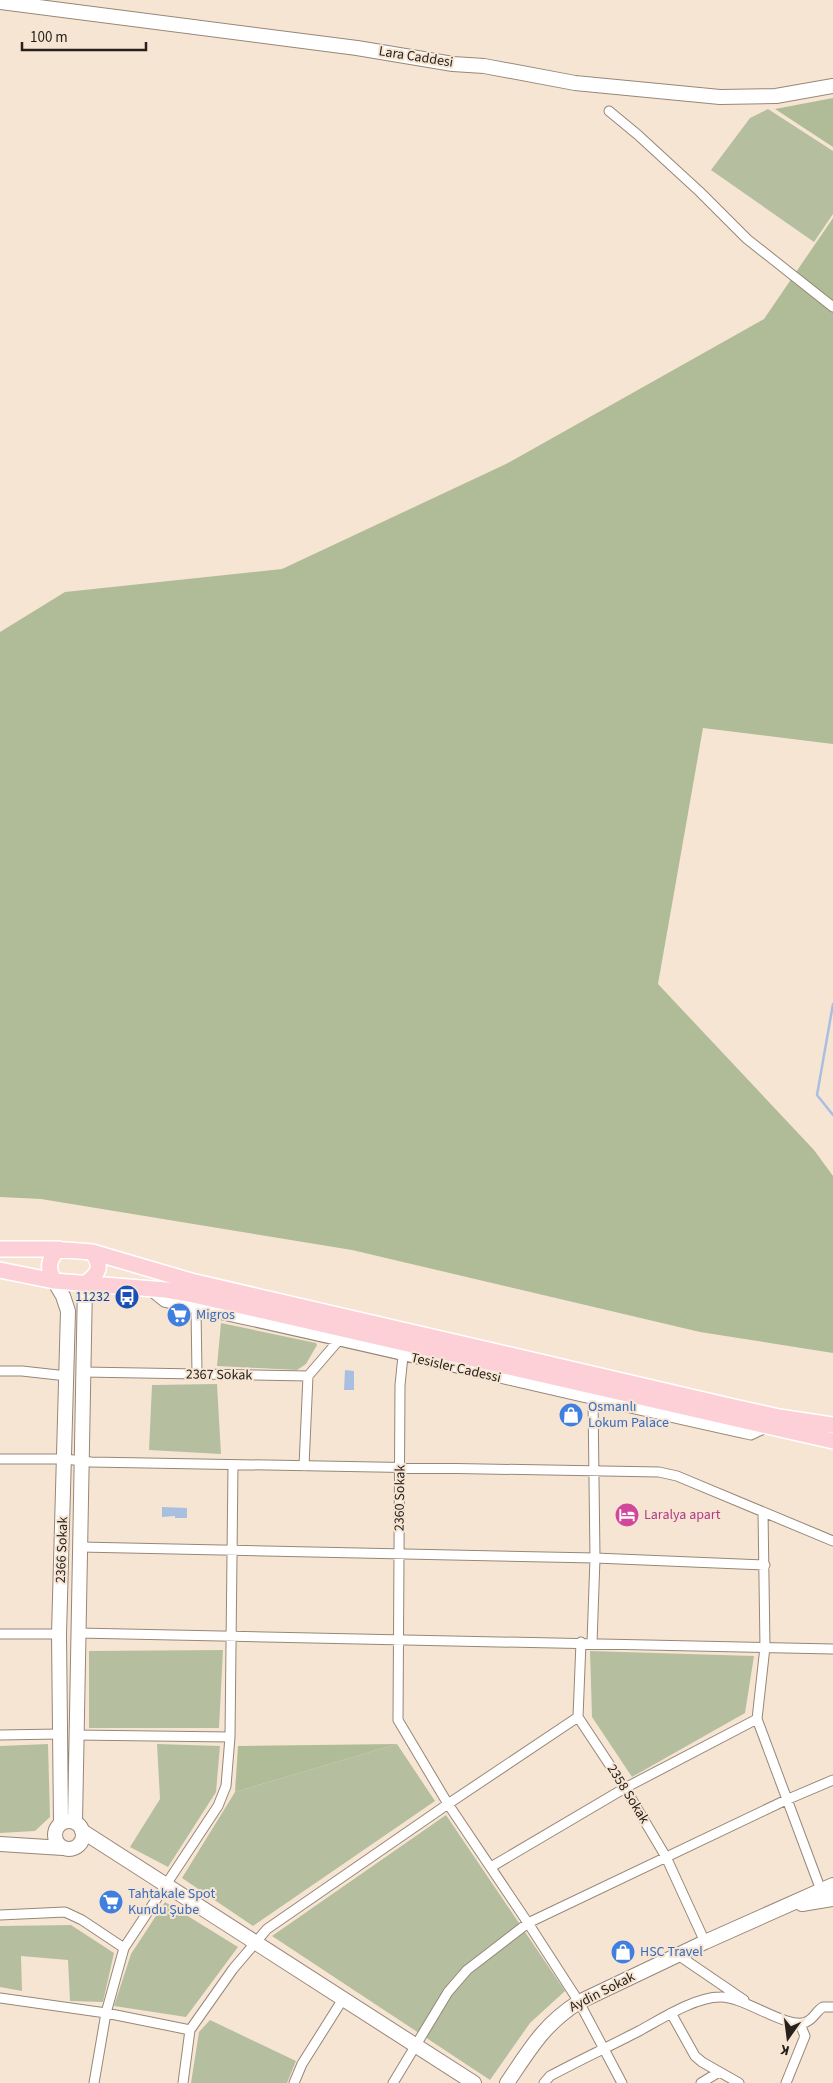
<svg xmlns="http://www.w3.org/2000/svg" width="833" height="2083" font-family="'Source Sans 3',sans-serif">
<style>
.green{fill:#b5bfa0}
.forest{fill:#b0bc97}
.water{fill:#a9bfe0}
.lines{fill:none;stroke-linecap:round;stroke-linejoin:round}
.stream{stroke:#a9bfe0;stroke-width:2.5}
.street-casing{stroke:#978777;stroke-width:11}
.secondary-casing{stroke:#978777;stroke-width:16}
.primary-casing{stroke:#fff;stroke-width:18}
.street{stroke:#fff;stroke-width:9}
.secondary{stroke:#fff;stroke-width:14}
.primary{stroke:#fdd0d8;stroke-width:15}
.labels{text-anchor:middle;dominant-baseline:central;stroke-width:4;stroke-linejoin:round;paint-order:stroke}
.street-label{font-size:14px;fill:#27211b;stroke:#f7e5d4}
.transit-label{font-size:14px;fill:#164399;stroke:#f7e5d4;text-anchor:end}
.shop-label{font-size:14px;fill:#366cbe;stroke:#f7e5d4;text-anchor:start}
.hotel-label{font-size:14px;fill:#b23c85;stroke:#f7e5d4;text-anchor:start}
</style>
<rect width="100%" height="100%" fill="#f7e5d4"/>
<path class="green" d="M 768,109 L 833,151 L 833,214 L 814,242 L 711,170 L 750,118 Z
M 221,1323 L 316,1343 L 317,1345 L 306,1364 L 297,1370 L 217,1366 Z
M 217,1384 L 221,1454 L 149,1450 L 152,1385 Z
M 223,1650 L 219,1728 L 89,1728 L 89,1651 Z
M 590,1651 L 754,1656 L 745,1713 L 632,1777 L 592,1717 Z
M 48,1744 L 50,1817 L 35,1831 L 0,1833 L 0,1746 Z
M 157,1744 L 220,1746 L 216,1792 L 168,1867 L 130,1847 L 160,1799 Z
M 397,1744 L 435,1801 L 253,1926 L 182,1878 L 235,1792 Z
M 446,1815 L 565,1991 L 530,2023 L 490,2080 L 272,1936 Z
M 165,1902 L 238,1947 L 186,2017 L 114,2006 L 131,1954 Z
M 71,1925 L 114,1953 L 103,2002 L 70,2001 L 68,1960 L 21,1956 L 22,1991 L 0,1987 L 0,1926 Z
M 210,2020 L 296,2061 L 287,2083 L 191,2083 L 199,2032 Z"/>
<path class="forest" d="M 833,98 L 833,147 L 775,109 Z
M 833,218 L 833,744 L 703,728 L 658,984 L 814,1150 L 833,1176 L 833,1353 L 700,1332 L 352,1250 L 41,1199 L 0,1197 L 0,632 L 65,592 L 282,569 L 506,464 L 764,319 Z
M 397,1744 L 235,1792 L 238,1746 Z"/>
<path class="water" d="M 345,1370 L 354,1371 L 354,1390 L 344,1390 Z
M 162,1507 L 187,1508 L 187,1518 L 175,1518 L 175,1516 L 162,1517 Z"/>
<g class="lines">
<path class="stream" d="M 833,1004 L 817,1095 L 833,1115"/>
<defs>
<path id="street" d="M 609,111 L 638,135 L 700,192 L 747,239 L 833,307
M 149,1290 L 164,1302 C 360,1344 555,1392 751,1435 L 768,1427
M 196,1309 L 197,1374
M 403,1356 L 400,1385 L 398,1720 L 448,1804 L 528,1923 L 579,2002 L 622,2083
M 0,1371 L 22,1371 L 67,1376
M 83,1372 L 308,1376 L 339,1340
M 0,1459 L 65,1459 L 91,1462 L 659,1472 L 677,1476 L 833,1541
M 304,1466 L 308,1376
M 763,1512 L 765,1647 L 757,1719 L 819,1885
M 80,1547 L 595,1558 L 765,1565
M 78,1633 L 833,1649
M 0,1634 L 59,1634
M 581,1642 L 578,1717 L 625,1788 L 666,1857 L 705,1942
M 592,1643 L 595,1558 L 593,1400
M 0,1735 L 59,1734
M 76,1735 L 230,1737
M 491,1867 L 625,1788 L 757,1719
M 0,1915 L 65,1912 L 82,1920 L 124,1948
M 678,1955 L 744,2000
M 0,1998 L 106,2013 L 190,2030
M 671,2013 L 695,2056 L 702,2062 L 739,2083
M 94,2083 L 106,2013 L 124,1948 L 218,1806 L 226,1786 L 230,1737 L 233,1465
M 183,2083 L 190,2030 L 233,1969 L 267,1929 L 448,1804 L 578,1717
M 294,2083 L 302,2064 L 343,1999
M 393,2083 L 448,1992 L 467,1970 L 528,1923 L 786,1800 L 833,1780
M 544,2083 L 550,2076 C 580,2060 610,2046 639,2031 C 661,2019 695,1997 720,1997 C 744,1996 787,2030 806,2022 C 814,2019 816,2011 823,2007 L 833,2007
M 701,2083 L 719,2072
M 786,2083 L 805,2036 L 800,2024"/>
<path id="secondary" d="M 0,2 L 357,48 L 453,64 L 484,66 L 575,83 L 720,97 L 776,96 L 833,86
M 54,1281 L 63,1296 L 68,1311 L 59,1634 L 61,1823
M55 1835a14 14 0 1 1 28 0a14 14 0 1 1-28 0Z
M 75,1822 L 85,1284
M 82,1831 L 474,2083
M 0,1844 L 63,1848
M 802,1904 L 833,1899
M 507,2083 C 530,2049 544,2024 579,2002 L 705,1942 L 833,1885"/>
<path id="primary" d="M 0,1249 L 52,1249 L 92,1252 L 191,1281 L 734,1407 L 779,1417 L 833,1425
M 0,1270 L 54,1281 L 166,1290 L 189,1294 L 833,1441
M 54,1281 C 47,1268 48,1259 59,1249
M 85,1284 C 99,1273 103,1267 92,1252"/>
</defs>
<use href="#street" class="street-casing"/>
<use href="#secondary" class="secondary-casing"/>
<use href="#primary" class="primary-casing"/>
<use href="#street" class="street"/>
<use href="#secondary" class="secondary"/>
<use href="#primary" class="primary"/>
</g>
<defs>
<symbol id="bus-disc" viewBox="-11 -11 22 22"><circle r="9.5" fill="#1a4fb4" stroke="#f7e5d4"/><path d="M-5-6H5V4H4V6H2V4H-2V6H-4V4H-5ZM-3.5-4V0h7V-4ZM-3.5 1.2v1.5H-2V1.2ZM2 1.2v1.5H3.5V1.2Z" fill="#fff"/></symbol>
<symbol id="supermarket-disc" viewBox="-11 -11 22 22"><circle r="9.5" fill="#3f7fe0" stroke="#f7e5d4"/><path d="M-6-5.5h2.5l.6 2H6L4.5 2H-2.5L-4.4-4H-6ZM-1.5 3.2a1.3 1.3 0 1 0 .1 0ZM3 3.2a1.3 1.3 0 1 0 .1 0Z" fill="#fff"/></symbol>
<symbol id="shop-disc" viewBox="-11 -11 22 22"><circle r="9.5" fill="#3f7fe0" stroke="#f7e5d4"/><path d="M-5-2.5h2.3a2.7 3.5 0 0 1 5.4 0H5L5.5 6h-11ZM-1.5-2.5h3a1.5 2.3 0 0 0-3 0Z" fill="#fff"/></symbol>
<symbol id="hotel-disc" viewBox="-11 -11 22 22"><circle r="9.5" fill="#d1479c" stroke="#f7e5d4"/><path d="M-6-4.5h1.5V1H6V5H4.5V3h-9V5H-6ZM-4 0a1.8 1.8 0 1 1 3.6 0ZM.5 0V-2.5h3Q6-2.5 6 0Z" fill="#fff"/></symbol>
</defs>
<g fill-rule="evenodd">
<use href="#bus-disc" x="113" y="1283" width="28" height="28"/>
<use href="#supermarket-disc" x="165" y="1301" width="28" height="28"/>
<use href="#shop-disc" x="557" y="1401" width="28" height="28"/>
<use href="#hotel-disc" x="613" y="1501" width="28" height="28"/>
<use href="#supermarket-disc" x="97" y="1888" width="28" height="28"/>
<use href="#shop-disc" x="609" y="1938" width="28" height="28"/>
</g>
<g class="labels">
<g class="street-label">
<text transform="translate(416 57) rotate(9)">Lara Caddesi</text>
<text transform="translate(456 1368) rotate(13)">Tesisler Cadessi</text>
<text transform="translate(219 1375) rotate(1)">2367 Sokak</text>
<text transform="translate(400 1498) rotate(-89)">2360 Sokak</text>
<text transform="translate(62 1550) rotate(-88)">2366 Sokak</text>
<text transform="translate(628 1794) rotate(58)">2358 Sokak</text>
<text transform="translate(602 1992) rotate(-27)">Aydin Sokak</text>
</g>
<g class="transit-label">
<text x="110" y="1297">11232</text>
</g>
<g class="shop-label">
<text x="196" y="1315">Migros</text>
<text x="588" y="1407">Osmanlı<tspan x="588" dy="16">Lokum Palace</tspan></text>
<text x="128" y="1894">Tahtakale Spot<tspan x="128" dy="16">Kundu Şube</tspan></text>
<text x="640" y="1952">HSC Travel</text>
</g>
<g class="hotel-label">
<text x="644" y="1515">Laralya apart</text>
</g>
</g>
<g transform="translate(788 2038) rotate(194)" stroke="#f7e5d4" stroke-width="4" paint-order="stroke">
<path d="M0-4L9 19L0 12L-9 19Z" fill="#27211b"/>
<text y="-8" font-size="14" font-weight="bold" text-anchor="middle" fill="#27211b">K</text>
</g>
<path d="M22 42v8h124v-8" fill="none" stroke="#27211b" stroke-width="2.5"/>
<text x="30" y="42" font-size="15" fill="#27211b" stroke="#f7e5d4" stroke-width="4" paint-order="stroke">100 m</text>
</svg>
